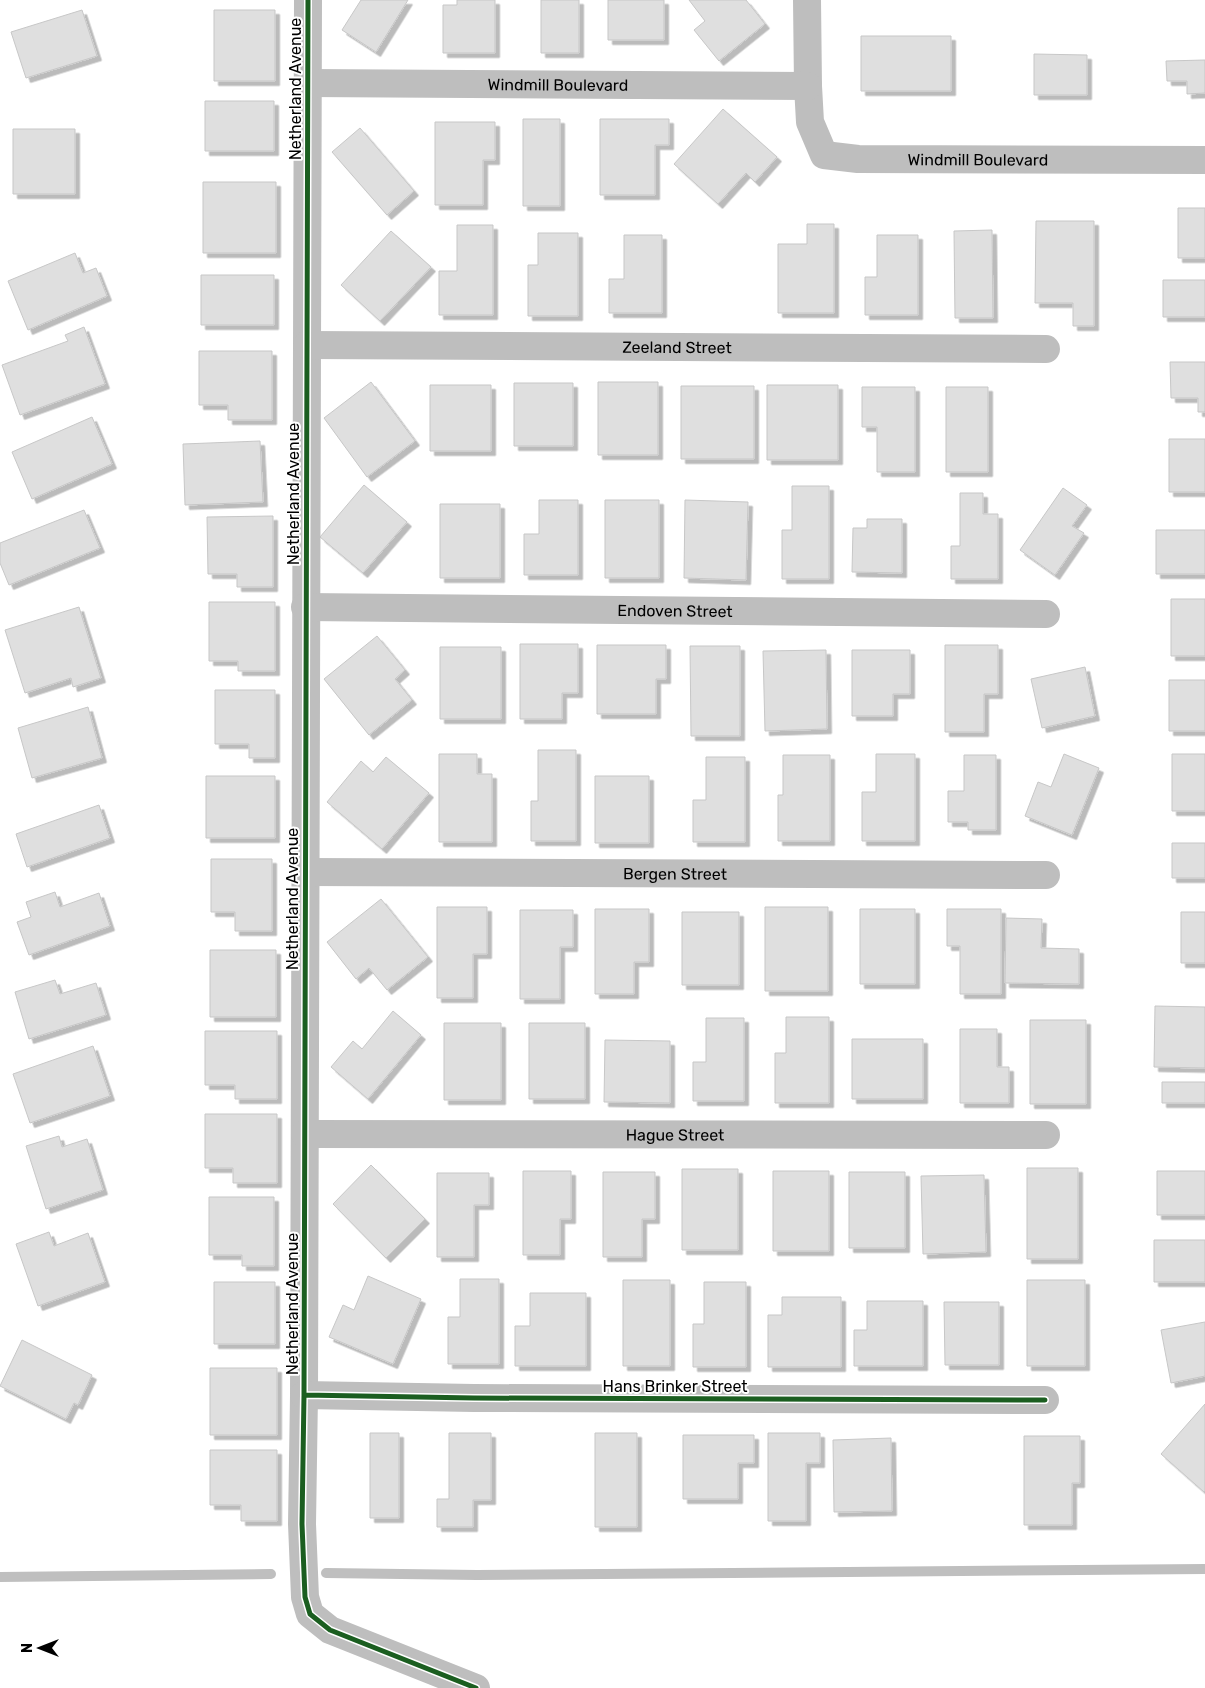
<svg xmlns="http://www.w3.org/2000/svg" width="1205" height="1688" font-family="Rubik,sans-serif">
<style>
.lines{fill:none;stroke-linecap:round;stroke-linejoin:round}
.stream{stroke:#bfbfbf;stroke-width:10}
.building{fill:#dfdfdf;stroke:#c7c7c7;filter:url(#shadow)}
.minor{stroke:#bebebe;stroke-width:28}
.cycleway-casing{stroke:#fff;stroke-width:8}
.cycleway{stroke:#1b5e20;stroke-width:5}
.labels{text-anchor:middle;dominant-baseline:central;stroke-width:4;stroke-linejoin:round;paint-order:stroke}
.street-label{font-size:16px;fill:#000;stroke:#fff}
</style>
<defs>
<filter id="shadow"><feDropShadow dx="4.5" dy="4.5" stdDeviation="0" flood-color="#0004"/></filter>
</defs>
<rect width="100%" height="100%" fill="#fff"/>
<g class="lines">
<path class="stream" d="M 326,1573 L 477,1575 L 1205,1569
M 0,1577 L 271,1574"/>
</g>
<path class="building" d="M 361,0 L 408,0 L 376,52 L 342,30 Z
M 457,0 L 495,0 L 495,53 L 443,53 L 443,5 L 457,5 Z
M 541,0 L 579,0 L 579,53 L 541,53 Z
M 608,0 L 664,0 L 664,40 L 608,40 Z
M 689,0 L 746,0 L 765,24 L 719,61 L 694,30 L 705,21 Z
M 82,10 L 97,56 L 26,78 L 11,32 Z
M 214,10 L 275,10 L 275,81 L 214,81 Z
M 861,36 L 951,36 L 951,91 L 861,91 Z
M 1034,54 L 1087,55 L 1087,95 L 1034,95 Z
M 1205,60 L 1205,93 L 1187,94 L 1187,81 L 1167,81 L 1166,61 Z
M 205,101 L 274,101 L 274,151 L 205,151 Z
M 723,109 L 777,157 L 755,182 L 746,173 L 718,204 L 674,164 Z
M 523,119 L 560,119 L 560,206 L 523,206 Z
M 600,119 L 669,119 L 669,145 L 655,145 L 655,195 L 600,195 Z
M 435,122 L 495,122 L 495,160 L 483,160 L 483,205 L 435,205 Z
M 360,128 L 414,191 L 387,215 L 332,152 Z
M 13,129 L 75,129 L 75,194 L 13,194 Z
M 203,182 L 276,182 L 276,253 L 203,253 Z
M 1178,208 L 1205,208 L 1205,258 L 1178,258 Z
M 1036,221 L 1094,221 L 1094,326 L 1073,326 L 1073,303 L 1035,303 Z
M 807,224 L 834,224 L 834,313 L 778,313 L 778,244 L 807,244 Z
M 457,225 L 493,225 L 493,315 L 439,315 L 439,271 L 457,271 Z
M 992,230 L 993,318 L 955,318 L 954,231 Z
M 391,231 L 431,267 L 380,321 L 341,285 Z
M 538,233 L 578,233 L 578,316 L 528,316 L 528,265 L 538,265 Z
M 624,235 L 662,235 L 662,313 L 609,313 L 609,279 L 624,279 Z
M 877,235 L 918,235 L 918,315 L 865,315 L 865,277 L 877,277 Z
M 75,253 L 83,273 L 96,268 L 107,296 L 28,330 L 8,281 Z
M 201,275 L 274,275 L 274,325 L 201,325 Z
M 1163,280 L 1205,280 L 1205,317 L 1163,317 Z
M 84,327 L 105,384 L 20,415 L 2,365 L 68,341 L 65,335 Z
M 199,351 L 272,351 L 272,420 L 228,420 L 228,405 L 199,405 Z
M 1170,362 L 1205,362 L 1205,412 L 1198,412 L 1198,398 L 1171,398 Z
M 371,382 L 415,441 L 367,477 L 324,418 Z
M 598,382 L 658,382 L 658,455 L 598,455 Z
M 514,383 L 573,383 L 573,446 L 514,446 Z
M 430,385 L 491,385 L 491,451 L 430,451 Z
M 767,385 L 838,385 L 838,460 L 767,460 Z
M 681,386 L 754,386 L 754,459 L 681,459 Z
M 862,387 L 915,387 L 915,472 L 877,472 L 877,427 L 862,427 Z
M 946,387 L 988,387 L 988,472 L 946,472 Z
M 92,417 L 112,464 L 32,499 L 12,452 Z
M 1169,439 L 1205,439 L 1205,492 L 1169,492 Z
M 260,441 L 263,502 L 185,505 L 183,444 Z
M 364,485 L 407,522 L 363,573 L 320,537 Z
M 792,486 L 829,486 L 829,579 L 782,579 L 782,530 L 792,530 Z
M 1063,488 L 1087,505 L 1072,526 L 1084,533 L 1055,575 L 1020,550 Z
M 960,493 L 983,493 L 983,514 L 998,514 L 998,579 L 951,579 L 951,546 L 960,546 Z
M 539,500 L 578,500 L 578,575 L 524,575 L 524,534 L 539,534 Z
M 605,500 L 659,500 L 659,578 L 605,578 Z
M 685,500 L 748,502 L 746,580 L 684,578 Z
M 440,504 L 500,504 L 500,578 L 440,578 Z
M 84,510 L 100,548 L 9,585 L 0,563 L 0,543 Z
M 273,516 L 273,587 L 237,587 L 237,574 L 208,574 L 207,517 Z
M 867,519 L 902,519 L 902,573 L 852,572 L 853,528 L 867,528 Z
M 1156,530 L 1205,530 L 1205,574 L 1156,574 Z
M 1171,599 L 1205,599 L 1205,656 L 1171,656 Z
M 209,602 L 275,602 L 275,671 L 238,671 L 238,661 L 209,661 Z
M 79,607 L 101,678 L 73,687 L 71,678 L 25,693 L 5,630 Z
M 377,636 L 405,670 L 395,679 L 412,700 L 369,735 L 324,679 Z
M 520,644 L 578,644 L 578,693 L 562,693 L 562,719 L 520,719 Z
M 597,645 L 666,645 L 666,679 L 656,679 L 656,714 L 597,714 Z
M 945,645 L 998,645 L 998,694 L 984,694 L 984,732 L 945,732 Z
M 690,646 L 740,646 L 740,736 L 691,736 Z
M 440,647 L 501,647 L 501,719 L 440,719 Z
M 826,650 L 827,729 L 765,731 L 763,651 Z
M 852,650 L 910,650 L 910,694 L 893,694 L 893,716 L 852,716 Z
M 1085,667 L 1095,716 L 1042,728 L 1031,679 Z
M 1169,680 L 1205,680 L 1205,731 L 1169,731 Z
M 215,690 L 275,690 L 275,758 L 249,758 L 249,744 L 215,744 Z
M 88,707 L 102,758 L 32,778 L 18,728 Z
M 538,750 L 576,750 L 576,841 L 531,841 L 531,801 L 538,801 Z
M 439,754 L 477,754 L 477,774 L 492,774 L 492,842 L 439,842 Z
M 876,754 L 915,754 L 915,841 L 862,841 L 862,792 L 876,792 Z
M 1064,754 L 1099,768 L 1072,835 L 1025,816 L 1038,782 L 1051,787 Z
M 1172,754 L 1205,754 L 1205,811 L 1172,811 Z
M 783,755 L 830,755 L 830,841 L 778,841 L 778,795 L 783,795 Z
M 964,755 L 996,755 L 996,830 L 968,830 L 968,822 L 948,822 L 948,791 L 964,791 Z
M 386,757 L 429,793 L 382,849 L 327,802 L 361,761 L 373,772 Z
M 706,757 L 745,757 L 745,842 L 693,842 L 693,800 L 706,800 Z
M 206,776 L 275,776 L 275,838 L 206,838 Z
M 595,776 L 649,776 L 649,843 L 595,843 Z
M 99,805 L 110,838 L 27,867 L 16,834 Z
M 1172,843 L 1205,843 L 1205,878 L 1172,878 Z
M 211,859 L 272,859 L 272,931 L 235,931 L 235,912 L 211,912 Z
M 55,892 L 60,907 L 99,893 L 110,926 L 29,955 L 17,922 L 31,917 L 26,902 Z
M 381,899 L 428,957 L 387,990 L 369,968 L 356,979 L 327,942 Z
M 437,907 L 487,907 L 487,954 L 473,954 L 473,998 L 437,998 Z
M 765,907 L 828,907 L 828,991 L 765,991 Z
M 595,909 L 649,909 L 649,962 L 634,962 L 634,994 L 595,994 Z
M 860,909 L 915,909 L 915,984 L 860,984 Z
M 947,909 L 1001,909 L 1001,994 L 960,994 L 960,946 L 947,946 Z
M 520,910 L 573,910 L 573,947 L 560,947 L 560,999 L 520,999 Z
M 682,912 L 739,912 L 739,985 L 682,985 Z
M 1181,912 L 1205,912 L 1205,963 L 1181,963 Z
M 1006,918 L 1042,919 L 1041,948 L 1079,949 L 1079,984 L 1005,983 Z
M 210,950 L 276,950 L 276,1017 L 210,1017 Z
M 55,980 L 60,994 L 96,983 L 106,1015 L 29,1039 L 15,992 Z
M 1155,1006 L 1205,1007 L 1205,1068 L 1154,1067 Z
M 393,1011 L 421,1035 L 368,1099 L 331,1067 L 353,1041 L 362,1049 Z
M 786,1017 L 829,1017 L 829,1103 L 775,1103 L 775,1053 L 786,1053 Z
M 706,1018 L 744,1018 L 744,1101 L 693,1101 L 693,1062 L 706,1062 Z
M 1030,1020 L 1086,1020 L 1086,1104 L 1030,1104 Z
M 444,1023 L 501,1023 L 501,1100 L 444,1100 Z
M 529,1023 L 585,1023 L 585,1099 L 529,1099 Z
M 960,1029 L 997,1029 L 997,1067 L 1009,1067 L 1009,1103 L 960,1103 Z
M 205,1031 L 277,1031 L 277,1099 L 235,1099 L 235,1085 L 205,1085 Z
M 852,1039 L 923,1039 L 923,1099 L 852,1099 Z
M 605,1040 L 670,1041 L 670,1103 L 604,1102 Z
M 93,1046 L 110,1096 L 30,1123 L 13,1074 Z
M 1162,1082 L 1205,1082 L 1205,1103 L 1162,1103 Z
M 205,1114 L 277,1114 L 277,1183 L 233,1183 L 233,1168 L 205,1168 Z
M 59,1136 L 62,1147 L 87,1139 L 103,1190 L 46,1209 L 26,1146 Z
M 371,1165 L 425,1219 L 386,1258 L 333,1204 Z
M 1027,1168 L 1078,1168 L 1078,1259 L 1027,1259 Z
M 682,1169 L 738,1169 L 738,1250 L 682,1250 Z
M 523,1171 L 571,1171 L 571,1219 L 560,1219 L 560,1255 L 523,1255 Z
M 773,1171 L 829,1171 L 829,1251 L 773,1251 Z
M 1157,1171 L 1205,1171 L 1205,1215 L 1157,1215 Z
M 603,1172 L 655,1172 L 655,1219 L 642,1219 L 642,1257 L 603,1257 Z
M 849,1172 L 905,1172 L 905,1248 L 849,1248 Z
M 437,1173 L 489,1173 L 489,1205 L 474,1205 L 474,1257 L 437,1257 Z
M 984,1175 L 986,1252 L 923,1254 L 921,1176 Z
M 209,1197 L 274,1197 L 274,1266 L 242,1266 L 242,1255 L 209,1255 Z
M 49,1232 L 54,1246 L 88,1233 L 105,1282 L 38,1306 L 16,1244 Z
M 1154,1240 L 1205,1240 L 1205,1282 L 1154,1282 Z
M 368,1276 L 421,1299 L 393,1364 L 329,1337 L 343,1305 L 354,1310 Z
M 460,1279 L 499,1279 L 499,1364 L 448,1364 L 448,1317 L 460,1317 Z
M 623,1280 L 670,1280 L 670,1366 L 623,1366 Z
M 1027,1280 L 1085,1280 L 1085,1366 L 1027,1366 Z
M 214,1282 L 275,1282 L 275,1344 L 214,1344 Z
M 704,1282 L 746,1282 L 746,1367 L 693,1367 L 693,1324 L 704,1324 Z
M 530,1293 L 586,1293 L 586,1366 L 515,1366 L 515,1326 L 530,1326 Z
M 782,1297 L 841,1297 L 841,1367 L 768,1367 L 768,1315 L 782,1315 Z
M 867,1301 L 923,1301 L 923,1366 L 854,1366 L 854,1330 L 867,1330 Z
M 944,1302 L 999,1302 L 999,1365 L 945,1365 Z
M 1205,1322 L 1205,1376 L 1171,1383 L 1161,1330 Z
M 22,1340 L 92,1375 L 78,1405 L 74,1403 L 66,1419 L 0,1386 Z
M 210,1368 L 277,1368 L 277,1435 L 210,1435 Z
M 1205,1404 L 1205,1491 L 1204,1492 L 1161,1454 Z
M 370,1433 L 399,1433 L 399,1518 L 370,1518 Z
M 449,1433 L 491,1433 L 491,1500 L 473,1500 L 473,1527 L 437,1527 L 437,1499 L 449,1499 Z
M 595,1433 L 637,1433 L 637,1527 L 595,1527 Z
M 768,1433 L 820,1433 L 820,1463 L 806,1463 L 806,1521 L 768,1521 Z
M 683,1435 L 754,1435 L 754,1463 L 738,1463 L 738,1499 L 683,1499 Z
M 1024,1436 L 1080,1436 L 1080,1483 L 1072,1483 L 1072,1525 L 1024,1525 Z
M 891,1438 L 892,1511 L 834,1512 L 833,1440 Z
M 210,1450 L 277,1450 L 277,1521 L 241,1521 L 241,1505 L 210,1505 Z"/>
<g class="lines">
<g class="minor">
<path d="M 308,0 L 304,1395 L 302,1524 L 305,1597 L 310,1614 L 330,1630 L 476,1688"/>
<path id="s1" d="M 807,0 L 808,86 L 810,122 L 824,155 L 858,159 L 1205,160"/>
<path id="s2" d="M 308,83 L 808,86"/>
<path id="s3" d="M 307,345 L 1046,349"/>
<path id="s4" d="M 305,607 L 1046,614"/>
<path id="s5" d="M 305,872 L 1046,875"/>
<path id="s6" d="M 305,1134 L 1046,1135"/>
<path d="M 304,1395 L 474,1398 L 1045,1400"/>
</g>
<defs>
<path id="cycleway" d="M 308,0 L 304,1395 L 302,1524 L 305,1597 L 310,1614 L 330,1630 L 476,1688
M 304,1395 L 474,1398 L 1045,1400"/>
</defs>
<use href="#cycleway" class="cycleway-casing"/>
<use href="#cycleway" class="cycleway"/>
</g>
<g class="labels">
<g class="street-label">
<text stroke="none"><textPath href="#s2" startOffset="250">Windmill Boulevard</textPath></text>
<text transform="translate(295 89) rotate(-90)">Netherland Avenue</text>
<text stroke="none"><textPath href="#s1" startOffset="312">Windmill Boulevard</textPath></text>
<text stroke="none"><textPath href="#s3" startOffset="370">Zeeland Street</textPath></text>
<text transform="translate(293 494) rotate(-90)">Netherland Avenue</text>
<text stroke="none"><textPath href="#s4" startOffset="370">Endoven Street</textPath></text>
<text stroke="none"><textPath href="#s5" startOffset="370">Bergen Street</textPath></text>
<text transform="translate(292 899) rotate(-90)">Netherland Avenue</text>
<text stroke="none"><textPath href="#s6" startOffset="370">Hague Street</textPath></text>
<text transform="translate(292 1304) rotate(-90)">Netherland Avenue</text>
<text x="675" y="1386">Hans Brinker Street</text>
</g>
</g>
<g transform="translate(40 1648) rotate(270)" stroke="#ffffff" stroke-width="4" paint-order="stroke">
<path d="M0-4L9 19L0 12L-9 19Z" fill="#000000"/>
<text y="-8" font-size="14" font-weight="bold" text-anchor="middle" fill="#000000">N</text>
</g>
</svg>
